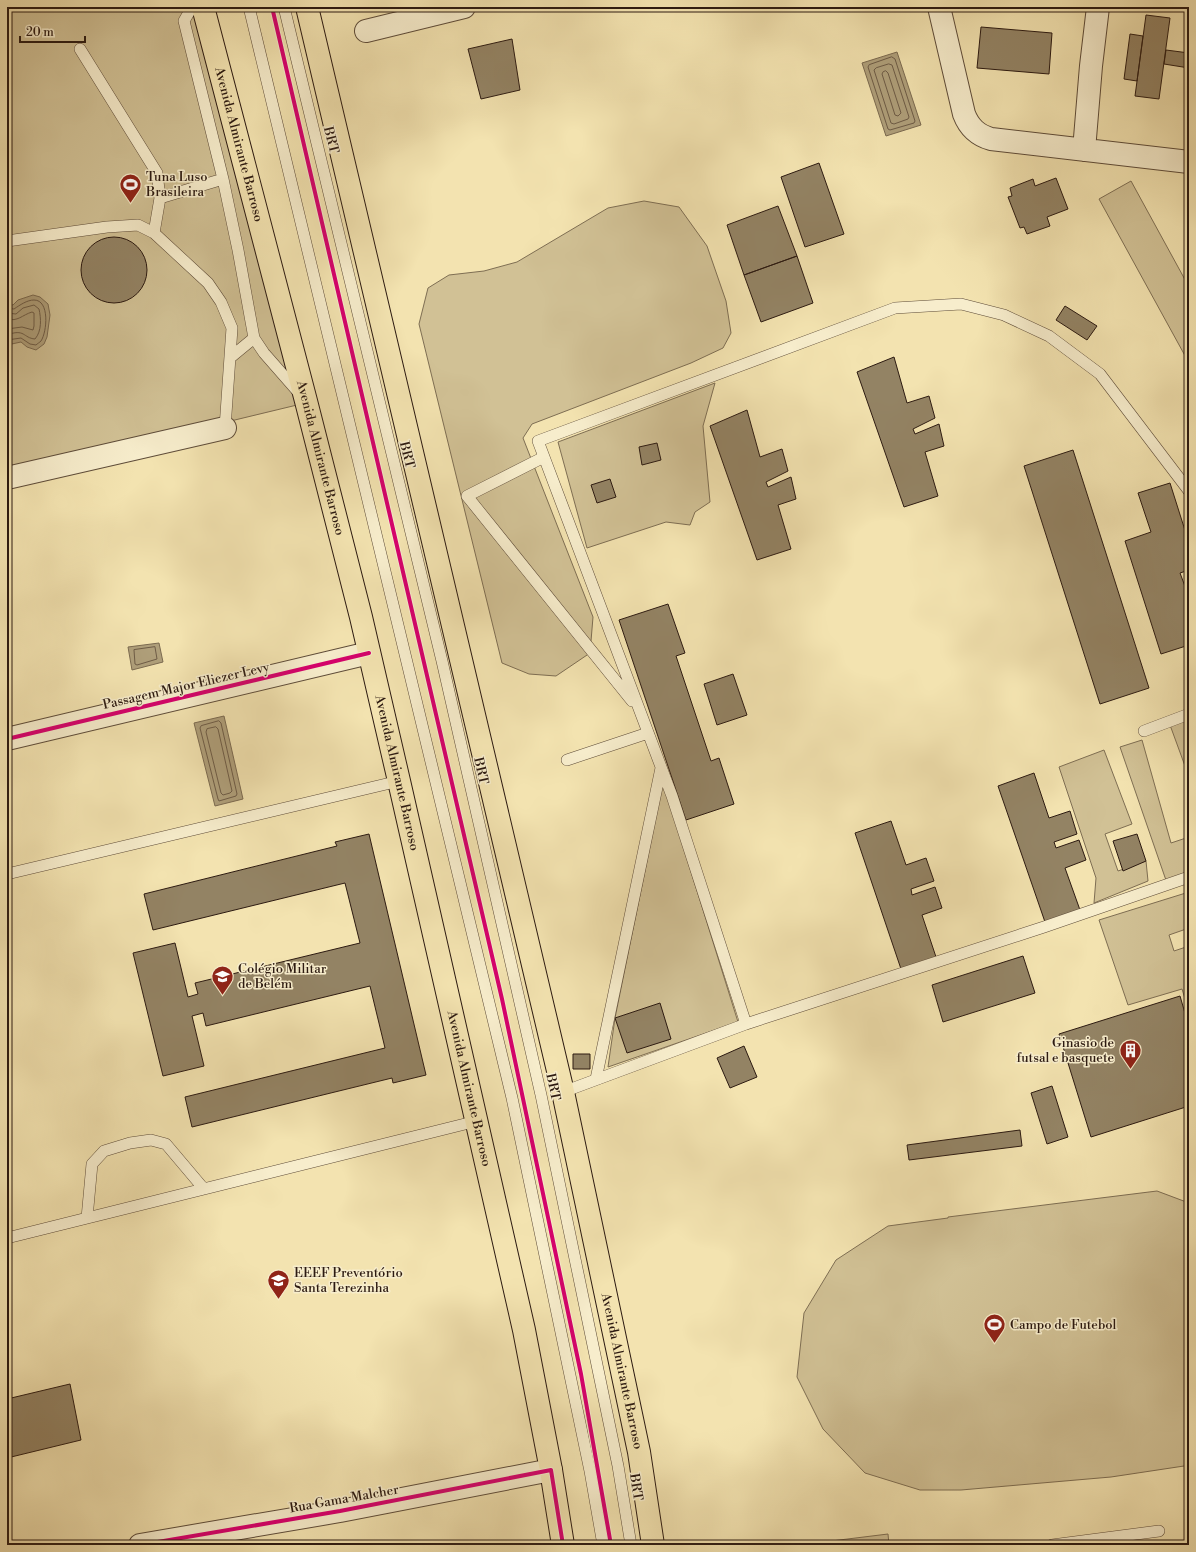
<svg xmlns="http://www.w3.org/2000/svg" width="1196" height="1552" font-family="'Libre Bodoni',serif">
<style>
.green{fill:#d1c195;stroke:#7e6e53}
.water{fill:#af9f7a;stroke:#7b6a50}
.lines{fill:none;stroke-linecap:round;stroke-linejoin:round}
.shore{stroke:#6e5c46;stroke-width:1}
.building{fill:#938364;stroke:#2c1a11}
.lane-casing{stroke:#5e4c39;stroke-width:12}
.street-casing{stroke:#5e4c39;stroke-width:24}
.highway-casing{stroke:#2c1a11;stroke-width:24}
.lane{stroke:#f7edcc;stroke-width:11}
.street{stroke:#f7edcc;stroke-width:22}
.highway{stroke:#f3e3b0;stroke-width:22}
.cycleway-casing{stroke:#f7edcc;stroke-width:6}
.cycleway{stroke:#d6006c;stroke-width:4}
.labels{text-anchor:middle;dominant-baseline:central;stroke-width:3;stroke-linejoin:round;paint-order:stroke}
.street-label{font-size:13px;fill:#2c1a11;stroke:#f7edcc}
.poi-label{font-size:13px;fill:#2c1a11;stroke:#f7edcc;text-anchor:start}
</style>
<rect width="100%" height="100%" fill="#f3e3b0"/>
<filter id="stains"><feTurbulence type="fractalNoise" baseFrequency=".005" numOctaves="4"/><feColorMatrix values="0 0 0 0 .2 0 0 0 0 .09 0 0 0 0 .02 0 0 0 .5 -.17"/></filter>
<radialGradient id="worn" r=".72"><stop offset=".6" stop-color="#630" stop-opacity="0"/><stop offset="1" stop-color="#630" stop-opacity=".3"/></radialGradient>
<path class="green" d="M 7,7 L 204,7 L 297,405 L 7,475 Z
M 1131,181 L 1189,287 L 1189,363 L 1099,199 Z
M 644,201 L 679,207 L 707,246 L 726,301 L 731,333 L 723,348 L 691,363 L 532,424 L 523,438 L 593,617 L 590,653 L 556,676 L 529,674 L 502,663 L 419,324 L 428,288 L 449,275 L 484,271 L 517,262 L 608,208 Z
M 715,383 L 703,426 L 710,502 L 695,512 L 690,525 L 666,522 L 587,548 L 558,442 Z
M 1189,719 L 1189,764 L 1185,766 L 1170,725 Z
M 1142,740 L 1171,843 L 1189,837 L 1189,877 L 1169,889 L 1120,747 Z
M 1104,750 L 1132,824 L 1105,834 L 1118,871 L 1146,861 L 1148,881 L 1094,903 L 1096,878 L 1059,767 Z
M 663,782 L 738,1022 L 608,1067 L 615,1018 Z
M 1189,892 L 1189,928 L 1169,935 L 1174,951 L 1189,946 L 1189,1012 L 1182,989 L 1128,1005 L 1099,920 Z
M 1157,1191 L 1189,1203 L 1189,1464 L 1184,1466 L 1111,1477 L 961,1490 L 920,1490 L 865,1473 L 823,1429 L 797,1377 L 804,1313 L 836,1260 L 888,1226 L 948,1218 L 948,1217 Z
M 888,1534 L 889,1545 L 799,1545 Z"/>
<path class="water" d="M 897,52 L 921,125 L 886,136 L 862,63 Z
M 33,295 L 40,297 L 48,304 L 50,315 L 47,337 L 44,344 L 36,350 L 27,347 L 21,342 L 7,345 L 7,304 L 13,305 L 18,300 Z
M 159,643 L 163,662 L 132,670 L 128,647 Z
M 224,716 L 243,799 L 215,806 L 194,723 Z"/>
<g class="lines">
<path class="shore" d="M 892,57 L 895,59 L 915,121 L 914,123 L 890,130 L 888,129 L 868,67 L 869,65 Z
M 889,64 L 892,65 L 909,117 L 908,119 L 894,124 L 891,123 L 874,70 L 876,68 Z
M 886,71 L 888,73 L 901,113 L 898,116 L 895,115 L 882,74 L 883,72 Z
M 7,308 L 14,309 C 20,305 27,300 34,300 C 50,300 47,332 41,341 C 40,342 37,344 36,345 L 30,344 L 21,338 L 7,340
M 7,313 L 16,314 L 23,308 L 34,305 L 39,309 C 41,318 42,331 35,339 C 23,338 25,328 7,335
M 7,319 C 18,322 22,315 32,312 L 34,313 L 34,326 L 33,330 L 22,327 L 7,329
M 155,647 L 157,659 L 137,665 L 135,664 L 134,650 Z
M 219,721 L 221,723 L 237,794 L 236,796 L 219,801 L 218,799 L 200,728 L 201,726 Z
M 216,727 L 218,729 L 232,791 L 230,793 L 223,795 L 221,793 L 206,732 L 207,729 Z"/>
</g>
<path class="building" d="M 1146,15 L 1170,18 L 1159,99 L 1135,96 Z
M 981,27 L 1052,33 L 1049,74 L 977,68 Z
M 1130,34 L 1143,36 L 1137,81 L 1124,79 Z
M 512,39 L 520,90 L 481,99 L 468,49 Z
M 1166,50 L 1189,53 L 1189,68 L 1164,64 Z
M 1188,120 L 1189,120 L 1189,140 L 1185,140 Z
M 819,163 L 844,234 L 805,247 L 781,177 Z
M 1056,178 L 1068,209 L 1047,217 L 1050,226 L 1027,234 L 1024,227 L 1020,228 L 1008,197 L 1012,196 L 1010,188 L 1033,179 L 1035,186 Z
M 778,206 L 797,256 L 744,275 L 727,225 Z
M81 270a33 33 0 1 1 66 0a33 33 0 1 1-66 0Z
M 797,256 L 813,303 L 761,322 L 744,275 Z
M 1065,306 L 1097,326 L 1087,340 L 1056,320 Z
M 894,357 L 907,403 L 929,396 L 935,418 L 913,429 L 915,434 L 939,424 L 944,446 L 925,452 L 938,496 L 904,507 L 857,372 Z
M 747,410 L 760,457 L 782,449 L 788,471 L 766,482 L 768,487 L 791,477 L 796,499 L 778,505 L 791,549 L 757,560 L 710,426 Z
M 657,443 L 661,460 L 642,465 L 639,447 Z
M 1073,450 L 1149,688 L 1100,704 L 1024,466 Z
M 610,479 L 616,497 L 597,503 L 591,485 Z
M 1170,483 L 1189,543 L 1189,570 L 1180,573 L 1189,597 L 1189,645 L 1161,654 L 1125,541 L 1151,532 L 1138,493 Z
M 668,604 L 685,653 L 676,656 L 711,761 L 719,758 L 734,804 L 686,820 L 619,620 Z
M 733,674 L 747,715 L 717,725 L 704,684 Z
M 1034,773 L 1049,818 L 1070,811 L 1077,834 L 1054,842 L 1056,848 L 1079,840 L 1086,860 L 1065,868 L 1080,910 L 1045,922 L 998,786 Z
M 891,821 L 906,865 L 926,858 L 934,881 L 911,889 L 912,895 L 935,887 L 942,908 L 922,915 L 936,957 L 901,969 L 855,833 Z
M 369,834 L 426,1075 L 393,1083 L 392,1078 L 192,1127 L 185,1097 L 385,1048 L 370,986 L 206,1026 L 203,1013 L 192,1016 L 204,1066 L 163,1076 L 133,953 L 175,943 L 188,997 L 198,994 L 195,983 L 360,943 L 345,883 L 153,930 L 144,894 L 337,846 L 335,842 Z
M 1137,834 L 1146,861 L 1123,871 L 1113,841 Z
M 1023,956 L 1035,993 L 943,1022 L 932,985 Z
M 1180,996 L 1189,1027 L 1189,1106 L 1091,1137 L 1059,1034 Z
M 660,1003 L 671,1039 L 627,1053 L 615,1018 Z
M 744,1046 L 757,1077 L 730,1088 L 717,1058 Z
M 573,1054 L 590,1054 L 590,1069 L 573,1069 Z
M 1052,1086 L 1068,1137 L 1047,1144 L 1031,1093 Z
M 1020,1130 L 1022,1146 L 909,1160 L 907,1145 Z
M 70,1384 L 81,1440 L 7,1458 L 7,1399 Z"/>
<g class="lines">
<defs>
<path id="lane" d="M 192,7 L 184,21 L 223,179 L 238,250 L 254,338 L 264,353 L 299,393
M 249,7 L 512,1098 L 590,1471 L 603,1545
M 284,7 L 442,661 L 541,1095 L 618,1466 L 631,1545
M 80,49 L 157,173 L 160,198 L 154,233
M 160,198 L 223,179
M 7,241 L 107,227 L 138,225 L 154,233 L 208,283 L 221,302 L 232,328 L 225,428
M 231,357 L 254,338
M 544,457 L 467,496 L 632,701
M 1144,731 L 1189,714
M 567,760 L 648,733
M 7,874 L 399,781
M 746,1024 L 672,796 L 538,441 L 895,308 L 961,304 L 1004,315 L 1049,336 L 1100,374 L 1189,491
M 596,1079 L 661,768
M 563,1092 L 746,1024 L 1044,927 L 1189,877
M 87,1218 L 92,1164 L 104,1151 L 130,1143 L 151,1140 L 166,1144 L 204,1189
M 7,1238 L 477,1121
M 1052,1545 L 1159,1531"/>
<path id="street" d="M 939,7 L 964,114 C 969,127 977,135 991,139 L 1189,162
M 366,31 L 464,7
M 1084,150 L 1091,66 L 1098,7
M 7,478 L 225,428
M 7,739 L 369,653
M 140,1545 L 340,1511 L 551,1470"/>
<g id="highway">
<path id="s1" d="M 203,7 L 306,401 L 361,617 L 399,781 L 524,1330 L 551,1470 L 563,1545"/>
<path id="s2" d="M 307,7 L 563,1092 L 639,1452 L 653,1545"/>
</g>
</defs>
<use href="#lane" class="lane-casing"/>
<use href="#street" class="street-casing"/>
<use href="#highway" class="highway-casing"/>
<use href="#lane" class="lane"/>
<use href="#street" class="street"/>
<use href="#highway" class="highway"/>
<defs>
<path id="cycleway" d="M 272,7 L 502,999 L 581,1374 L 611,1545
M 7,739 L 369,653
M 140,1545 L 340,1511 L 551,1470 L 563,1545"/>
</defs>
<use href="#cycleway" class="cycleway-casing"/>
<use href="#cycleway" class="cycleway"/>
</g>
<defs>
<symbol id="stadium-pin" viewBox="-11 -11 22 30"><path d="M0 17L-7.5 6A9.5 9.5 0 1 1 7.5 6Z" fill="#8f2418" stroke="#f7edcc"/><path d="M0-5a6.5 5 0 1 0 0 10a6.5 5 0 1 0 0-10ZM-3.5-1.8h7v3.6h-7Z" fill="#fff"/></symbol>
<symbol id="school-pin" viewBox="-11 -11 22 30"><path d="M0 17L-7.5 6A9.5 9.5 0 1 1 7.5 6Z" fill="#8f2418" stroke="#f7edcc"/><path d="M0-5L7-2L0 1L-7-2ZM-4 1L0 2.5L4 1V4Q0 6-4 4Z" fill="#fff"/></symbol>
<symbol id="building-pin" viewBox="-11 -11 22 30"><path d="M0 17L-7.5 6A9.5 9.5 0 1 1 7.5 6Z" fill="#8f2418" stroke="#f7edcc"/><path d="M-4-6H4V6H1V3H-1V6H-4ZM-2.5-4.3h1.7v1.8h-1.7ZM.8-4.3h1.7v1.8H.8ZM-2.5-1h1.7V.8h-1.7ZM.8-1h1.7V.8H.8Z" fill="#fff"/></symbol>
</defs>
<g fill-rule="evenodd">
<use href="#stadium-pin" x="118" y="172" width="25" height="34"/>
<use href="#school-pin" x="210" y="964" width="25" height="34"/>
<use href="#building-pin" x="1118" y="1038" width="25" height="34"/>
<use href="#school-pin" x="266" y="1268" width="25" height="34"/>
<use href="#stadium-pin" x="982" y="1312" width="25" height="34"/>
</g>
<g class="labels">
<g class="street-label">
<text transform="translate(331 140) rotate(76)">BRT</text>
<text stroke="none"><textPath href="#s1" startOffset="142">Avenida Almirante Barroso</textPath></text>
<text transform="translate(407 455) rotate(76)">BRT</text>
<text stroke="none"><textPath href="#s1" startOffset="466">Avenida Almirante Barroso</textPath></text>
<text transform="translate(186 686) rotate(-13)">Passagem Major Eliezer Levy</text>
<text transform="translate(481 771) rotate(77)">BRT</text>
<text stroke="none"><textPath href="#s1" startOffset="790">Avenida Almirante Barroso</textPath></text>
<text transform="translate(553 1087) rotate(78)">BRT</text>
<text stroke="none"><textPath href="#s1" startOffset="1114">Avenida Almirante Barroso</textPath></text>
<text stroke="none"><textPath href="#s2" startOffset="1400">Avenida Almirante Barroso</textPath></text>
<text transform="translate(636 1487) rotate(81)">BRT</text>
<text transform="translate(344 1499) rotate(-10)">Rua Gama Malcher</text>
</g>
<g class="poi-label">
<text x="146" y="177">Tuna Luso<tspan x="146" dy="15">Brasileira</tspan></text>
<text x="238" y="969">Colégio Militar<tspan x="238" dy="15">de Belém</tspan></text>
<text x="1114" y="1043" text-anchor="end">Ginasio de<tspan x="1114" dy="15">futsal e basquete</tspan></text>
<text x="294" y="1273">EEEF Preventório<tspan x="294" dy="15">Santa Terezinha</tspan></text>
<text x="1010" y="1325">Campo de Futebol</text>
</g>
</g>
<rect width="1196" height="1552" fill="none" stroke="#f3e3b0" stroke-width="24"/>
<rect x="8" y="8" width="1180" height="1536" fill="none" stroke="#2c1a11" stroke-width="2"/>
<rect x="12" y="12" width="1172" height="1528" fill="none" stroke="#2c1a11"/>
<path d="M20 36v6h65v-6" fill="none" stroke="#2c1a11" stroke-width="2"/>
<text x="26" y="36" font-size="12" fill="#2c1a11" stroke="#f7edcc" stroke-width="3" paint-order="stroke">20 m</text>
<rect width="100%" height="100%" filter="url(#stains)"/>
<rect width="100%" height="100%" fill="url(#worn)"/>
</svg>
